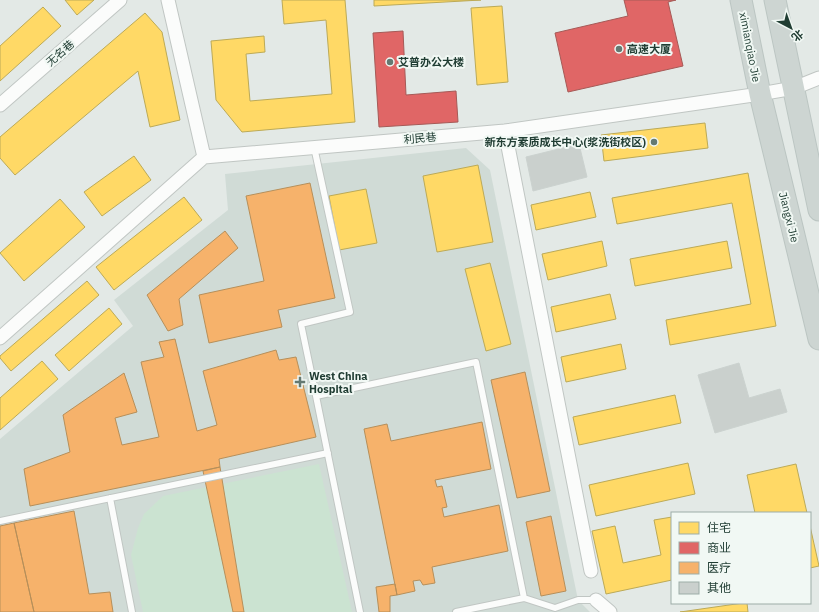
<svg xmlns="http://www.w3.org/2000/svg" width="819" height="612" font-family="'IBM Plex Sans','Noto Sans SC',sans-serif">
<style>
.built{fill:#d0dbd6}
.green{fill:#cbe3d1}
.homes{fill:#ffd966;stroke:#bcaa57}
.shops{fill:#e06666;stroke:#a65a57}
.health{fill:#f6b26b;stroke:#b68f5a}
.building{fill:#cad0cd;stroke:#cbd2cf}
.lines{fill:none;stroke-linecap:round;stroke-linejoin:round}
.service-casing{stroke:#c0c6c3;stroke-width:8}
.minor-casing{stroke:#c0c6c3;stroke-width:15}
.primary-casing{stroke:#bbc5c2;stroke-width:23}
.service{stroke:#fbfcfb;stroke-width:6}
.minor{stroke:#fbfcfb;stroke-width:13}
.primary{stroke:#cdd5d2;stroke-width:21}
.poi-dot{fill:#647972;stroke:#f1f8f4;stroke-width:1.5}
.labels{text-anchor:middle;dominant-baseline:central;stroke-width:4;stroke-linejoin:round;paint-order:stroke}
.street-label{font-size:11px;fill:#203d33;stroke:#f1f8f4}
.poi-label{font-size:11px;font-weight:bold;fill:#203d33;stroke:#f1f8f4;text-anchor:start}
</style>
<rect width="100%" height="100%" fill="#e3e9e6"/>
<path class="built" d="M 466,148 L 490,170 L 578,600 L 590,612 L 0,612 L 0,439 L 133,326 L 114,300 L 228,210 L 225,174 Z"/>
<path class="green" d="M 319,464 L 352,612 L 143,612 L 131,555 L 138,528 L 144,514 L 163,496 Z"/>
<path class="homes" d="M 65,0 L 94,0 L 77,15 Z
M 282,0 L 345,0 L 355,122 L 242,132 L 216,100 L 211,41 L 264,36 L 265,52 L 246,54 L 250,101 L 332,94 L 326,20 L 284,24 Z
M 374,0 L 481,0 L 374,6 Z
M 502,6 L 508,82 L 477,85 L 471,8 Z
M 43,7 L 61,26 L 0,81 L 0,46 Z
M 145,13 L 162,32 L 180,120 L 150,127 L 138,71 L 15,175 L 0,158 L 0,137 Z
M 705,123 L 708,148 L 604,161 L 601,135 Z
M 134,156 L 151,180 L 102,216 L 84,192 Z
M 478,165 L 493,242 L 437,252 L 423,176 Z
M 748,173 L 776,326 L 670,345 L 666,320 L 751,304 L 732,203 L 617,224 L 612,198 Z
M 366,189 L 377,243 L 339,250 L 329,196 Z
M 590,192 L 596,217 L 536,230 L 531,205 Z
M 184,197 L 202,220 L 114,290 L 96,267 Z
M 60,199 L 85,227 L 24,281 L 0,253 Z
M 602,241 L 607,266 L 548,280 L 542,254 Z
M 727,241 L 732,268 L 635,286 L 630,259 Z
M 490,263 L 511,344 L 486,351 L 465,269 Z
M 87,281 L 99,295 L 11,371 L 0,358 L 0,356 Z
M 610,294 L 616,319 L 556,332 L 551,307 Z
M 109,308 L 122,324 L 69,371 L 55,355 Z
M 621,344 L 626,369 L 566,382 L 561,357 Z
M 42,361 L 58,379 L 0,430 L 0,398 Z
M 675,395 L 681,423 L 579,445 L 573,417 Z
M 688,463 L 695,494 L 596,516 L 589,485 Z
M 796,464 L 807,513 L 755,513 L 747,475 Z
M 672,517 L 672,580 L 606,594 L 592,531 L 615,526 L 623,563 L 661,555 L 654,520 Z
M 810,526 L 819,566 L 810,568 Z
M 743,603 L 747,603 L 748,612 L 680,612 Z"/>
<path class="shops" d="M 624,0 L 676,0 L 668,2 L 683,66 L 568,92 L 555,33 L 628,16 Z
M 403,31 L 406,95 L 456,91 L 458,122 L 379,127 L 373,33 Z"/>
<path class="health" d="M 310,183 L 335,298 L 278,310 L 282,327 L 209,343 L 199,295 L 264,281 L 246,196 Z
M 225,231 L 238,248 L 179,299 L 183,325 L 168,331 L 147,295 Z
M 175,339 L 197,431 L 217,425 L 203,371 L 276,350 L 279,360 L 296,357 L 316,437 L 219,459 L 220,467 L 30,506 L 24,469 L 70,452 L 63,415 L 124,373 L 137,412 L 115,418 L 122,445 L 159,437 L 141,362 L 164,357 L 159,342 Z
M 525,372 L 550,491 L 517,498 L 491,380 Z
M 482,422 L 491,469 L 435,480 L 437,487 L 442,486 L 447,507 L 442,508 L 444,517 L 499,505 L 508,551 L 432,567 L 435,583 L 423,585 L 420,580 L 413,581 L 415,591 L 397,595 L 364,429 L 387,424 L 391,441 Z
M 220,467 L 244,612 L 233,612 L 203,471 Z
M 74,511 L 89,594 L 110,592 L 113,612 L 34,612 L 14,523 Z
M 551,516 L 566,591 L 541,596 L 526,522 Z
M 14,523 L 34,612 L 0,612 L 0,526 Z
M 395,584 L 397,595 L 390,596 L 390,612 L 379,612 L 376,587 Z"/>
<path class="building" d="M 579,144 L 587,177 L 533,191 L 526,157 Z
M 739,363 L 749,398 L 780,389 L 787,412 L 715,433 L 698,375 Z"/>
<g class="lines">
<defs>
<path id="service" d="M 314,147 L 350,312 L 301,324 L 316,396
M 110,498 L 132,612
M 0,521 L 328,453
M 524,598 L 555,608 L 578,600 L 596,600
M 360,612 L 316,396 L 476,362 L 524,598 L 456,612"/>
<path id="minor" d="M 168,0 L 204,157 L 505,131 L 760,94 L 794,88 L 819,78
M 0,105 L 120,0
M 505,131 L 591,571
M 0,338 L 204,157
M 596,600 L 610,612"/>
<path id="primary" d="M 741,0 L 760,94 L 819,339
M 775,0 L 819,210"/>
</defs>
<use href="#service" class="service-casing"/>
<use href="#minor" class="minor-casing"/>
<use href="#primary" class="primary-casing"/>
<use href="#service" class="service"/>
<use href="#minor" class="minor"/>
<use href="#primary" class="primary"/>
</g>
<g class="poi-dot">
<circle cx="619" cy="49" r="4"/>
<circle cx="390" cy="62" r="4"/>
<circle cx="654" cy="142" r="4"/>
<path d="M298 376h4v4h4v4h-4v4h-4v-4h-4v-4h4z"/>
</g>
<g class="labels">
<g class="street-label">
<text transform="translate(750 47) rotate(79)">ximianqiao Jie</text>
<text transform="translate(60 53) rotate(-41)">无名巷</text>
<text transform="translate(420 138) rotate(-5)">利民巷</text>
<text transform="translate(789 217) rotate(76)">Jiangxi Jie</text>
</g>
<g class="poi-label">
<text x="627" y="49">高速大厦</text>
<text x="398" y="62">艾普办公大楼</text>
<text x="646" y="142" text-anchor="end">新东方素质成长中心(浆洗街校区)</text>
<text x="309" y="376">West China<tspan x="309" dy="13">Hospital</tspan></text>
</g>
</g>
<rect x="671" y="512" width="140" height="92" fill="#f1f8f4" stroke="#9dada7"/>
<rect x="679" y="522" width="20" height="12" fill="#ffd966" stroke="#9dada7"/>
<text x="707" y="532" font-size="12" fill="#203d33">住宅</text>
<rect x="679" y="542" width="20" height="12" fill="#e06666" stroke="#9dada7"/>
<text x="707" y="552" font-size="12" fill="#203d33">商业</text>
<rect x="679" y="562" width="20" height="12" fill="#f6b26b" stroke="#9dada7"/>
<text x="707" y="572" font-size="12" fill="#203d33">医疗</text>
<rect x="679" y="582" width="20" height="12" fill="#cad0cd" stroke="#9dada7"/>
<text x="707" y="592" font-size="12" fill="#203d33">其他</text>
<g transform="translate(791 28) rotate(139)" stroke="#f1f8f4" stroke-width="3" paint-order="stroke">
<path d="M0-3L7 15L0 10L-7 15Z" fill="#203d33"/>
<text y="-6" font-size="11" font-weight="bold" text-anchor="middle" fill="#203d33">北</text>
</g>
</svg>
